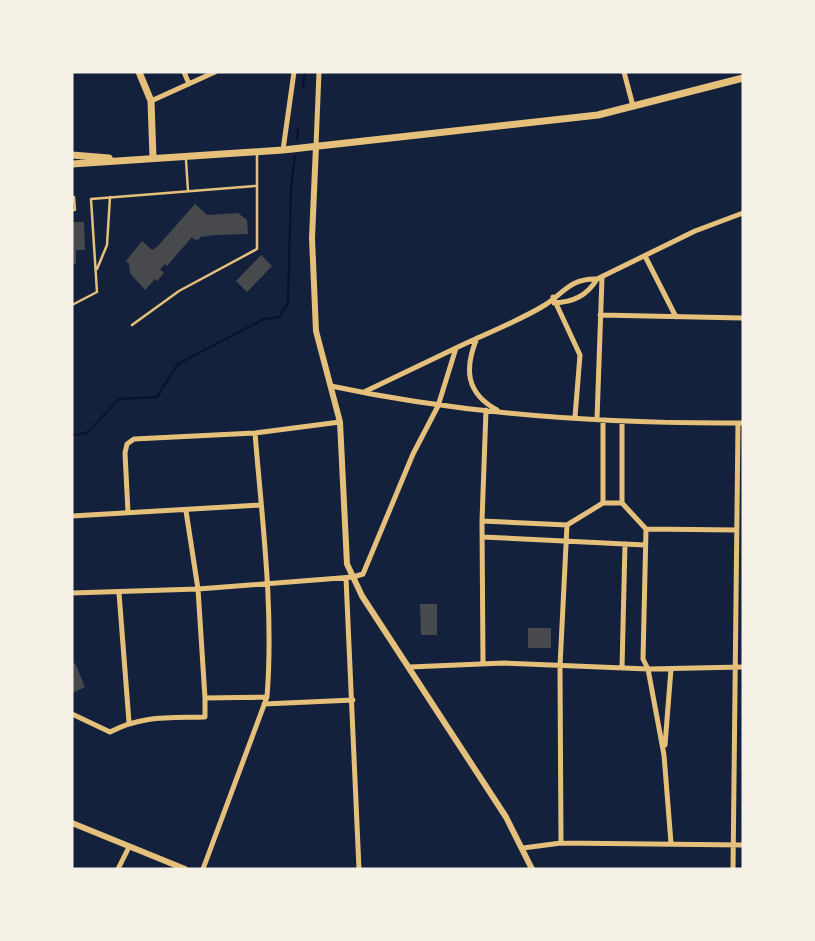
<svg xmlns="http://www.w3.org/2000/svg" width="815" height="941" font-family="Overpass,sans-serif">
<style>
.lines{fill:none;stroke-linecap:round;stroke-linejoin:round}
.stream{stroke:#0b132b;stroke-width:2.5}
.building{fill:#48494c}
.service{stroke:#e5c07b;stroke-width:2.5}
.minor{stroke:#e5c07b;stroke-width:5}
.tertiary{stroke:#e5c07b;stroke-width:6}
.secondary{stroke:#e5c07b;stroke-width:7}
</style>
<rect width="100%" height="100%" fill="#14213d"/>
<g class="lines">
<path class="stream" d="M 303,87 L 305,72
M 297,139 L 298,129
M 72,435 L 87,433 L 119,399 L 157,397 L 178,364 L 264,319 L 279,317 L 288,303 L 291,187 L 295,156"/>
</g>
<path class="building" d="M 195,204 L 207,215 L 238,213 L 247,220 L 248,234 L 215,235 L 200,237 L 200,239 L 195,240 L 192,237 L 167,266 L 165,264 L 160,269 L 164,273 L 157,281 L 155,279 L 145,290 L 130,273 L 129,264 L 126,261 L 142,241 L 152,250 L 157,247 Z
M 72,222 L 84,222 L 85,250 L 76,250 L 76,264 L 72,264 Z
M 261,255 L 272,266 L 247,292 L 236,281 Z
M 420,604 L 437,604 L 437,635 L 421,635 Z
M 528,628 L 551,628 L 551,648 L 528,648 Z
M 75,663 L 85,687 L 72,693 L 72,664 Z"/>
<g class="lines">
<path class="service" d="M 186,160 L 188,191
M 72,197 L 74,197 L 75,210 L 72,210
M 97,269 L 107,245 L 110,197
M 72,305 L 97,292 L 91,199 L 255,186
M 132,325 L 179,291 L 257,249 L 257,155"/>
<path class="minor" d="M 184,72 L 189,84
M 624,72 L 633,106
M 151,101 L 215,72
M 316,146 L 319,72
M 283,150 L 294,72
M 645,256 L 676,317
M 553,297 L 580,355 L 575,417
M 554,303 C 573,302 587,296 597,279
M 600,315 L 743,318
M 477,338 C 464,369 466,393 497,410
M 331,386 C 466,415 606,424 743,423
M 364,392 L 456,348
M 486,410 L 482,521 L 567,525 L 603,503 L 603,420
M 597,419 L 602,277
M 622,421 L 622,503 L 646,529
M 603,503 L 622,503
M 186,511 L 198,589 L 205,698
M 128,512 L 125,453 L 127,444 L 134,439 L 255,433 L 340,422
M 72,516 L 261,505
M 482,521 L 483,664
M 483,537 L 645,545
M 346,578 L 359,869
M 72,593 L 198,589 L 353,577 L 363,574 L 413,454 L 438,406 L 456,348 C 485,334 517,322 545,305 C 563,294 570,278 597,279 L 695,231 L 743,213
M 119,593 L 129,722
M 410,667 L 504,663 L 648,669 L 743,667
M 622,668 L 625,544
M 264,704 L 353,700
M 72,714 L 110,732 C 142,715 169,718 205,717 L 205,698 L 267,697
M 665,745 L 671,669
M 561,843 L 560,666 L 567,525
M 671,843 L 664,755 L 648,669 L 643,659 L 646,529 L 737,530
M 523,848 L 561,843 L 743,845
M 118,869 L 129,847
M 203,869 L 267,697 C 274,609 262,520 255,433
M 733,869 L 738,423"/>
<path class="tertiary" d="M 316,146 L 312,238 L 316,331 L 340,422 L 347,564 L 362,596 L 506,817 L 532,869
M 72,823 L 185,869"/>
<path class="secondary" d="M 139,72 L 151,101 L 153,158
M 72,155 L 109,158
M 72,164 L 283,150 L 598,115 L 743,78"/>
</g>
<rect width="815" height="941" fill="none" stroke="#f6f1e7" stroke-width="147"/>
</svg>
